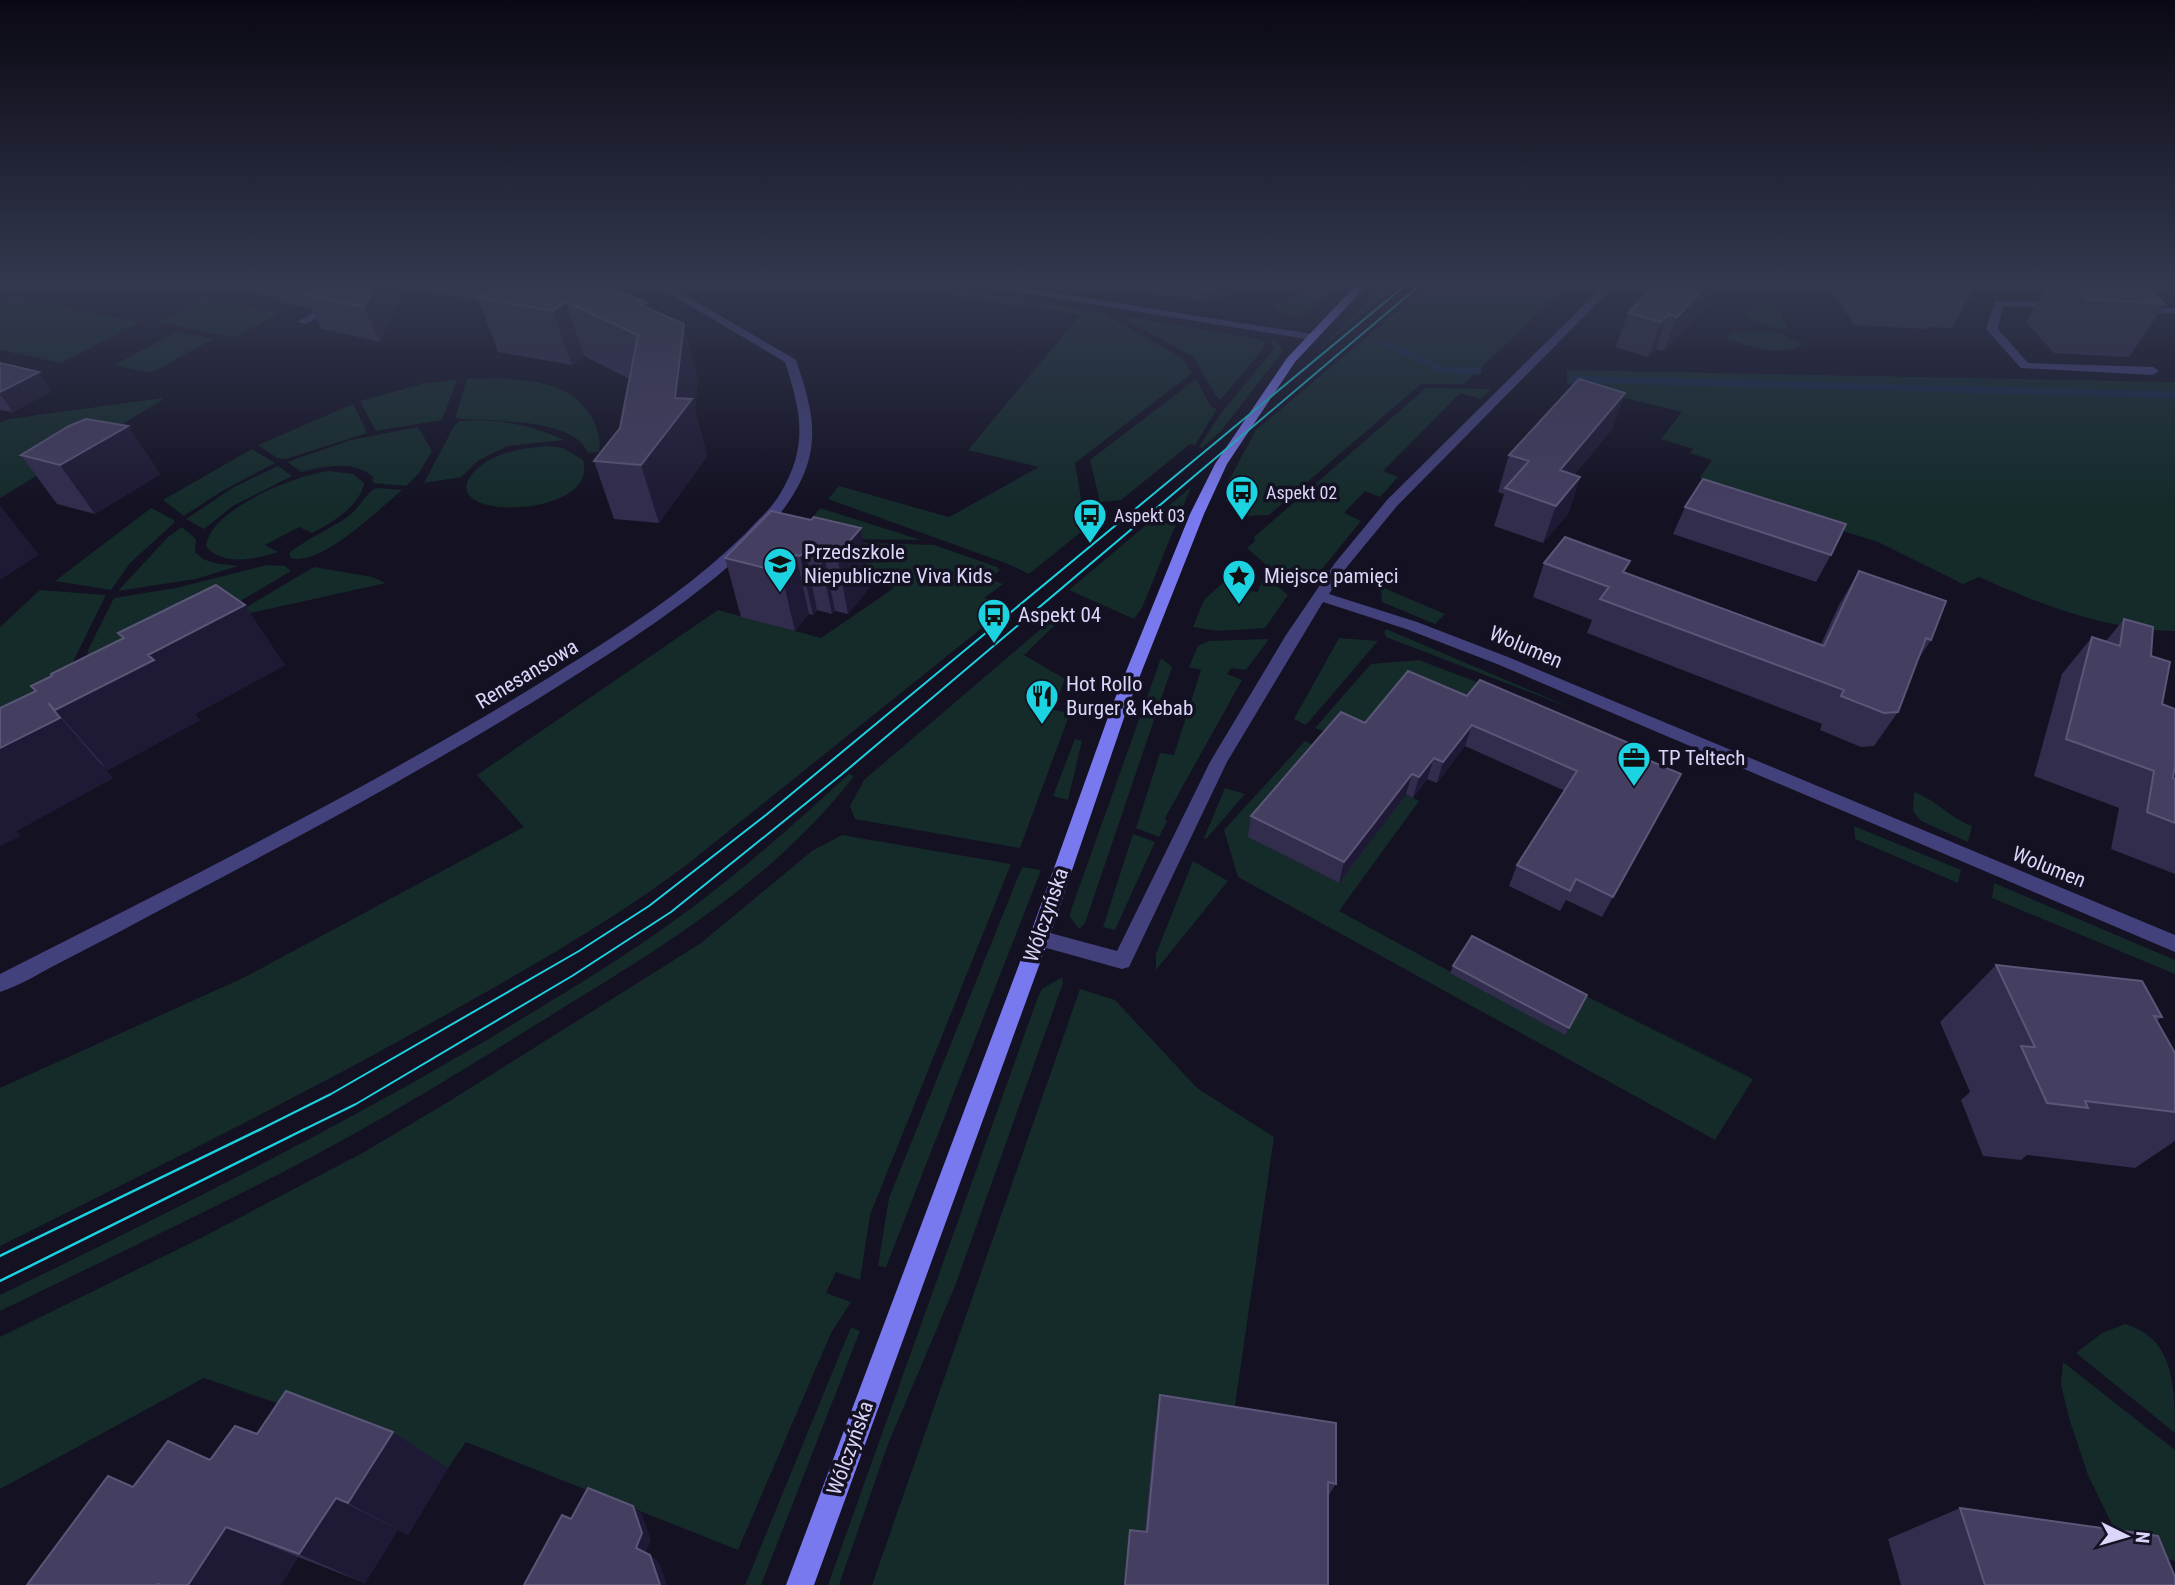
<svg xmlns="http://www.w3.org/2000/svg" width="2175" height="1585" font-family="'Roboto Condensed',sans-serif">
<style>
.green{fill:#142b2a}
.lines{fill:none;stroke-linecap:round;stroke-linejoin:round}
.stream{stroke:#162a47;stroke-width:7}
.street{fill:#42417b;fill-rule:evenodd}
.secondary{fill:#7979ef;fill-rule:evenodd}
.tram-far1{stroke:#1cd3e1;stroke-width:2}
.tram{stroke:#1cd3e1;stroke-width:2.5}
.wall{fill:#322c4d}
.shaded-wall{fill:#1e1934}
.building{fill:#443e60;stroke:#5b5678;stroke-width:2}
.labels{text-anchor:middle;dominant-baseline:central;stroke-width:7;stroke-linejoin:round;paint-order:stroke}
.far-poi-label{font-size:18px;fill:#dad6fa;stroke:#131122;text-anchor:start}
.poi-label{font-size:21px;fill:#dad6fa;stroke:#131122;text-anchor:start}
.street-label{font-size:21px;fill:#dad6fa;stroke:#131122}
</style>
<rect width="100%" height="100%" fill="#131122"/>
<path class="green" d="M 1313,285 L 1339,285 L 1302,318 L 1283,314 L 1271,306 L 1302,295 Z
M 1384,285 L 1398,285 L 1317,351 Z
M 1429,285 L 1568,285 L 1464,384 L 1421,384 L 1269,515 L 1246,516 L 1235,512 L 1235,494 L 1225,492 L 1226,486 L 1256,430 Z
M 964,291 L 1103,313 L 1182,358 L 1192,373 L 1075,463 L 1086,528 L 1029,574 L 1008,564 L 828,499 L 839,486 L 949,517 L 1039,467 L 968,450 L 1081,314 L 957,296 Z
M 16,298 L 140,322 L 61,363 L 0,350 L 0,306 Z
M 203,299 L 279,313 L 235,338 L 158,322 Z
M 1756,301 L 1778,309 L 1788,329 L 1770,327 L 1745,317 Z
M 1117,315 L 1254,338 L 1264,342 L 1264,348 L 1221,399 L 1218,399 L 1193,357 Z
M 1773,331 L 1804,344 C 1779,358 1752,346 1725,339 L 1732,332 Z
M 176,332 L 213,339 L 151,373 L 114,365 Z
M 1275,340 L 1283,348 L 1280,355 L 1221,431 L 1202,448 L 1199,447 L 1221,413 L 1274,349 L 1271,342 Z
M 1567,370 L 2175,382 L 2175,631 C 2108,631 2039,604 1979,577 L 1963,584 L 1878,542 L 1713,490 L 1703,483 L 1700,477 L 1712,460 L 1690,453 L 1693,449 L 1661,439 L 1682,412 L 1567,384 Z
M 501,378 C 537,382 575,383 593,420 C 598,430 601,440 599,452 L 588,453 C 574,416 486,422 455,418 L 467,379 Z
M 1196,379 L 1211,407 L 1217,409 L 1195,445 L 1190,444 L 1121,500 L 1100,502 L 1090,460 Z
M 457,380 L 442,420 L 376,431 L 360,401 L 426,383 Z
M 1426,388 L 1491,389 L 1481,399 L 1460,393 L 1383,471 L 1398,477 L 1380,497 L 1365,491 L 1344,513 L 1361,521 L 1318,574 L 1303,569 L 1292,587 L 1247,548 L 1255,541 L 1254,537 Z
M 162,398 L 162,400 L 0,498 L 0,423 L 9,419 Z
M 353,404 L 367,433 L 286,459 L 277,458 L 258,445 Z
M 460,421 C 496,418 532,425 564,440 L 508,446 L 479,460 L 461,477 L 424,483 L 454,426 Z
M 418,427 L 432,451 L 419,473 L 406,486 L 373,483 L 373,477 C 355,460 323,466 302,472 L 287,462 L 351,440 Z
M 547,446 L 563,448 L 583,460 C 601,521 424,522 476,470 C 494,452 522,448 547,446 Z
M 252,449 L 275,463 L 222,491 L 184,516 L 163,500 Z
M 278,466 L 292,476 L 233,506 L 204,529 L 186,519 L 234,487 Z
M 328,471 L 353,474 L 364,483 C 360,506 332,523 312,533 L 299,527 L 265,545 L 278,552 C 256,559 222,567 206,546 C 211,508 295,476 328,471 Z
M 1191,487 L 1142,608 L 1134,619 L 1069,590 Z
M 377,488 L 402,490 C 379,509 321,567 291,558 L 289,554 C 294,546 337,525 350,515 C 359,508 367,491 377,488 Z
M 151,508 L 174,520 L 174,523 L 130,563 L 111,590 L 55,581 Z
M 820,508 L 921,540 L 842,539 L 805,526 Z
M 182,527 L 196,539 L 195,552 L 203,559 L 214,563 L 238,566 L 196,579 L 118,591 L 168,537 Z
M 840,542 L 934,545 L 997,567 L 1000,570 L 990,579 L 1003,584 L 984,598 L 1008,607 L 689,863 C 615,919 536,964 456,1009 C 307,1094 153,1169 0,1246 L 0,1088 L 245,977 L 524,827 L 477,775 L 718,610 L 821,638 L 894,588 L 818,567 Z
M 267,565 L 285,566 L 291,571 L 210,619 L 82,682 L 88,650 L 114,598 L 176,588 Z
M 314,567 L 372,577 L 386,583 L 237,616 L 238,612 Z
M 1264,575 L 1288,595 L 1265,628 L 1217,631 L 1193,627 L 1204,600 L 1227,579 L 1227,588 L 1258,592 Z
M 1384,588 L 1445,614 L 1435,624 L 1382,602 L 1381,589 Z
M 40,590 L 106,595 L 72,664 L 67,686 L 0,713 L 0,627 Z
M 1049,622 L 1056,624 L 1024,655 L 1065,679 L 1053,710 L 1070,713 L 1020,848 L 855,819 L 850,806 L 864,780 Z
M 1386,629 L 1579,711 L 1386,637 L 1384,632 Z
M 1339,638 L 1378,641 L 1306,725 L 1294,719 Z
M 1269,639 L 1246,670 L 1231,668 L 1227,674 L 1242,680 L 1165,818 L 1167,821 L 1159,837 L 1136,828 L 1160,753 L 1174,755 L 1201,670 L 1189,667 L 1198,646 L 1209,641 Z
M 1161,658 L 1172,667 L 1085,923 L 1079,929 L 1070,917 L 1071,910 Z
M 1419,660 L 1579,721 L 1573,729 L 1360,744 L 1315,728 L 1371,664 Z
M 1075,739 L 1082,741 L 1068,800 L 1053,796 Z
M 1305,741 L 1323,750 L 1249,837 L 1339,883 L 1406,794 L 1419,801 L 1339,911 L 1565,1034 L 1586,996 L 1753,1079 L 1715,1140 L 1238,877 L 1224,830 Z
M 849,774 L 854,776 C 777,877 664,946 558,1011 C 476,1062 393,1114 308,1159 C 206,1212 103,1261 0,1311 L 0,1295 C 167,1214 332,1131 492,1037 C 554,999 616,963 675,920 C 737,876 793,825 849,774 Z
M 1225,788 L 1245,794 L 1206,839 L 1204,838 Z
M 1914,792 C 1938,801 1948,817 1972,826 L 1968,842 L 1921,821 L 1913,811 Z
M 1854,826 L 1961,870 L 1958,883 L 1855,839 Z
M 1133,834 L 1155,842 L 1115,930 L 1103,927 Z
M 842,835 L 1011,864 L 870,1215 L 860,1280 L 836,1272 L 826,1293 L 851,1302 L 831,1333 L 738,1550 L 466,1442 L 448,1468 L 297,1410 L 204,1378 L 0,1489 L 0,1337 L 203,1237 L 366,1151 L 448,1102 L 701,943 L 812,851 Z
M 1193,861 L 1228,881 L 1156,970 L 1156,954 Z
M 1022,867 L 1041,870 L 886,1267 L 878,1266 L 889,1198 Z
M 1994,883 L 2175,960 L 2175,974 L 1992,898 Z
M 1062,977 L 1063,983 L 955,1286 L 888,1444 L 839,1585 L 828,1585 L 1038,997 L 1042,989 Z
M 1080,989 L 1115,1000 L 1197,1088 L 1274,1137 L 1232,1426 L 1124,1585 L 872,1585 Z
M 2125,1324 C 2175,1338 2175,1389 2175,1433 L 2076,1353 L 2102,1333 Z
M 851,1327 L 860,1331 L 761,1585 L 745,1585 Z
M 2063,1362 L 2175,1450 L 2175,1561 L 2123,1547 L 2088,1475 L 2069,1418 L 2061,1384 Z"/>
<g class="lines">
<path class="stream" d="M 1387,344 L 1444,370 L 1478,371
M 1573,379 L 2175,395"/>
<path class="street" d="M 359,285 L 372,285 L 306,324 L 297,322 Z
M 655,285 L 668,285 L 796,360 C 813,411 823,446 793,495 C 756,556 663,618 604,657 C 467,746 324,824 179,900 C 140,921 102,941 63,961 C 43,971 22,985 0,992 L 0,974 C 199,873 400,773 588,653 C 644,617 698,580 745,534 C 757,521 771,509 780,494 C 809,446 801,412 785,362 Z
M 977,285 L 1004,285 L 1312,334 L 1318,337 L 1312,340 Z
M 1604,285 L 1615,285 L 1397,506 L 1346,568 L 1329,594 L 1417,622 L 1508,657 L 2175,935 L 2175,952 L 1497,664 L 1406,629 L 1323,602 L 1227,762 L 1129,967 L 1122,969 L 1032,944 L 1029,938 L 1032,932 L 1039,930 L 1117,951 L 1210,762 L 1286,635 L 1335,563 L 1387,500 Z
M 1995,301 L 2061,302 L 2066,305 L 2061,308 L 2003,306 L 1998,329 L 2028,363 L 2153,367 L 2159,371 L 2153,375 L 2021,368 L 1986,329 Z
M 2134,307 L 2175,308 L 2175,314 L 2138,312 L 2134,311 Z"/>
<path class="secondary" d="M 1356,285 L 1367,285 L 1295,362 L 1227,464 L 1204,514 L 1128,706 L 1049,938 L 814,1585 L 786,1585 L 1029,938 L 1112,706 L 1190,514 L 1215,464 L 1287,358 Z"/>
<path class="tram-far1" d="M 257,1131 L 331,1094 L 579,951 L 649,906 L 766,815 L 1402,288
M 301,1131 L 356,1104 L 572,976 L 671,912 L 841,775 L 1420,285"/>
<path class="tram" d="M 0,1256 L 261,1129
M 0,1281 L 305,1129"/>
</g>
<path class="wall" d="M 213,285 L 606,285 L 648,309 L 698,378 L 695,410 L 707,456 L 659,523 L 614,519 L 594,461 L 620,428 L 630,379 L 584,356 L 572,365 L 498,352 L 479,301 L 405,287 L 380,342 L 322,329 L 311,308 L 281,302 L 279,297 Z
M 1098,285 L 1258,285 L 1206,301 Z
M 1828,285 L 1974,285 L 1975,286 L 1952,328 L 1927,327 L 1926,329 L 1854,325 Z
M 2048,285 L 2145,285 L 2165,304 L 2129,357 L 2054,353 L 2026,322 Z
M 1705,308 L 1664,351 L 1656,349 L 1648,357 L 1616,347 L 1628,313 Z
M 0,363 L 52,391 L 13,412 L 0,410 Z
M 1625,393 L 1612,429 L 1574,475 L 1580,477 L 1568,514 L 1543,543 L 1494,526 L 1504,494 L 1498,492 L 1509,455 Z
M 128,426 L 160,474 L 95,514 L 57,504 L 21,455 Z
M 1685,507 L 1831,555 L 1816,582 L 1673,534 Z
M 811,520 L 870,587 L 848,614 L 835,611 L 832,614 L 817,610 L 813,615 L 809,614 L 795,631 L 741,617 L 725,558 Z
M 1544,563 L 1626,573 L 1821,644 L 1839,605 L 1859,571 L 1931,640 L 1917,661 L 1898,712 L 1874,746 L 1861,747 L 1820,730 L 1822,724 L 1587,633 L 1592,620 L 1533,597 Z
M 2124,619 L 2151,656 L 2162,704 L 2173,778 L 2175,779 L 2175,874 L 2111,849 L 2119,808 L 2034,776 L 2062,674 L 2092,637 L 2106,641 Z
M 118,633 L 285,665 L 195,714 L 200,720 L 108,770 L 100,763 L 113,778 L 16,831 L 20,836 L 0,846 L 0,708 L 35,691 L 52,676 L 122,639 Z
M 1467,696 L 1635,754 L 1681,774 L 1602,917 L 1566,900 L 1560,911 L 1509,886 L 1517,865 L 1565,791 L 1465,746 L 1437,783 L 1427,779 L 1413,798 L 1406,794 L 1339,883 L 1248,837 L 1251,816 L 1365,723 Z
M 1996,965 L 2162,1017 L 2157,1021 L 2175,1053 L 2175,1141 L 2135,1168 L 2027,1155 L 2021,1160 L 1983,1156 L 1961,1100 L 1970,1092 L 1940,1022 Z
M 1453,966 L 1587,995 L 1565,1035 L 1450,973 Z
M 1160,1395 L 1336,1484 L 1328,1496 L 1328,1585 L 1124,1585 L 1130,1530 L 1145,1532 L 1154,1434 Z
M 393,1432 L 448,1468 L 408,1535 L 398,1530 L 365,1583 L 298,1557 L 281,1585 L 133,1487 L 210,1460 L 257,1434 Z
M 1960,1508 L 2175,1585 L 1901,1585 L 1888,1539 Z"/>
<path class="shaded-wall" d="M 0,285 L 15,285 L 0,292 Z
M 304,285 L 320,285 L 327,299 L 309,295 Z
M 375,285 L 404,285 L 405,287 L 380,342 L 364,307 Z
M 473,285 L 539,285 L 478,298 Z
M 1226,285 L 1258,285 L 1206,301 L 1207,291 Z
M 1703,285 L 1713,285 L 1705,308 L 1664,351 L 1677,317 Z
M 566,302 L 584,356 L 572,365 L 553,311 Z
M 1668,314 L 1656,349 L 1648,357 L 1661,322 Z
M 684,324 L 698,378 L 695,410 L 707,456 L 659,523 L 641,465 L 675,398 Z
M 39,372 L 52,391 L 13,412 L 0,394 L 0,392 Z
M 1625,393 L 1612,429 L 1550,504 L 1560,470 Z
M 128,426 L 160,474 L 95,514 L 60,465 Z
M 1580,477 L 1568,514 L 1543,543 L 1556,506 Z
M 0,505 L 39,555 L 0,580 Z
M 861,528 L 870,587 L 848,614 L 837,555 Z
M 805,551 L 817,610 L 813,615 L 800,556 Z
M 823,551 L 835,611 L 832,614 L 820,555 Z
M 796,555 L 809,614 L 795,631 L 781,572 Z
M 245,605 L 285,665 L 195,714 L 200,720 L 108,770 L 55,710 L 148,655 Z
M 48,703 L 113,778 L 16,831 L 20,836 L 0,846 L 0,748 Z
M 1472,725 L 1465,746 L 1437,783 L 1443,762 Z
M 1434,758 L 1427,779 L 1413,798 L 1419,777 Z
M 1412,774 L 1406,794 L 1339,883 L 1344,862 Z
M 393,1432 L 448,1468 L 408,1535 L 348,1503 Z
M 336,1498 L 398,1530 L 365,1583 L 299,1554 Z
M 633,1506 L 642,1514 L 651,1540 L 645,1555 L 636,1548 Z
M 226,1527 L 298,1557 L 281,1585 L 188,1585 Z
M 650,1555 L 659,1562 L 667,1585 L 660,1585 Z"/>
<path class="building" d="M 322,285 L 375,285 L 364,307 L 305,295 Z
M 498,285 L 606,285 L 647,303 L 641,305 L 684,324 L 675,398 L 692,399 L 641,465 L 594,461 L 620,428 L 638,335 L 566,302 L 553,311 L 477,298 Z
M 1167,285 L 1226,285 L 1207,291 Z
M 1655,285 L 1707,285 L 1677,317 L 1668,314 L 1661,322 L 1628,313 Z
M 1909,285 L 1946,285 L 1948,288 Z
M 2074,285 L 2145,285 L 2165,304 L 2087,299 Z
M 0,363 L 39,372 L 0,392 Z
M 1579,379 L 1625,393 L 1560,470 L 1580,477 L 1556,506 L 1505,488 L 1529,461 L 1509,455 Z
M 86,419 L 128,426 L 60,465 L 21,455 L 69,426 Z
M 1703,479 L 1846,524 L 1831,555 L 1685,507 Z
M 771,511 L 811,520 L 814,517 L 861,528 L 837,555 L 823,551 L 820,555 L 805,551 L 800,556 L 796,555 L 781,572 L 725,558 Z
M 1565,537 L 1630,561 L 1623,572 L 1824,646 L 1859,571 L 1946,601 L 1931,640 L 1926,638 L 1898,712 L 1884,713 L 1841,696 L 1844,690 L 1600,599 L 1609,587 L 1544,563 Z
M 216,585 L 245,605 L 148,655 L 154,660 L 55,710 L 48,703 L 60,718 L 0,748 L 0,708 L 36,691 L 31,686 L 52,676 L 51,674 L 124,638 L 118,633 Z
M 2124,619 L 2153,627 L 2151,656 L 2170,662 L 2162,704 L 2175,709 L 2175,766 L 2173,778 L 2175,779 L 2175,823 L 2147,812 L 2154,771 L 2066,739 L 2092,637 L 2120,646 Z
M 1408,671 L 1467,696 L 1480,680 L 1638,747 L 1634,754 L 1681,774 L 1613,897 L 1576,879 L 1570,891 L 1517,865 L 1577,771 L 1472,725 L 1443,762 L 1434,758 L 1419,777 L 1412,774 L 1344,862 L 1251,816 L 1341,712 L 1365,723 Z
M 1472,936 L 1587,995 L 1569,1028 L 1453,966 Z
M 1996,965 L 2142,981 L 2162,1017 L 2154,1016 L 2175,1053 L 2175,1112 L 2085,1101 L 2088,1108 L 2047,1103 L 2021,1046 L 2035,1047 Z
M 286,1391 L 393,1432 L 348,1503 L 336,1498 L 299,1554 L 226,1527 L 188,1585 L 161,1585 L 158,1584 L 157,1585 L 27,1585 L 108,1476 L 133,1487 L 168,1441 L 210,1460 L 235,1426 L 257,1434 Z
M 1160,1395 L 1336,1423 L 1336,1484 L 1328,1482 L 1328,1585 L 1125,1585 L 1130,1530 L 1147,1532 Z
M 588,1488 L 633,1506 L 642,1533 L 636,1548 L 650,1555 L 660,1585 L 524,1585 L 562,1515 L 571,1519 Z
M 1960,1508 L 2158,1536 L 2175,1577 L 2175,1585 L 1985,1585 Z"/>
<linearGradient id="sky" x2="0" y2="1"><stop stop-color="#0a0913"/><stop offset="0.56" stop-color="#33384f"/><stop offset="1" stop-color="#33384f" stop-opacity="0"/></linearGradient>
<rect width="2175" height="507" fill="url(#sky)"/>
<defs>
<symbol id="bus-pin" viewBox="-11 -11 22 30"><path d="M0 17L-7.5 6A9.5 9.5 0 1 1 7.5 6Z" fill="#1cd3e1" stroke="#131122"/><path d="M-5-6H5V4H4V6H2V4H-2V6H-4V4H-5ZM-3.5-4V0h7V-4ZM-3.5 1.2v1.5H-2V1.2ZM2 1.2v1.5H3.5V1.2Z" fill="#111"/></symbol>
<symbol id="school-pin" viewBox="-11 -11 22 30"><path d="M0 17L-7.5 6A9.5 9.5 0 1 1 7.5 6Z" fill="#1cd3e1" stroke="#131122"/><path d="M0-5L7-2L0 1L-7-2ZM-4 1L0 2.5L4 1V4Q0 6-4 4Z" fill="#111"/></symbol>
<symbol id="sight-pin" viewBox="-11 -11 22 30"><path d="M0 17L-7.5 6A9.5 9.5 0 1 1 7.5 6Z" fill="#1cd3e1" stroke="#131122"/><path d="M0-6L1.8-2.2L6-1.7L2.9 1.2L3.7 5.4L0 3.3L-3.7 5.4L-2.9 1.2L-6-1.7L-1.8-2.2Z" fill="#111"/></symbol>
<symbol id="restaurant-pin" viewBox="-11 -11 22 30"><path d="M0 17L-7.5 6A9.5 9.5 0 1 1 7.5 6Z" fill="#1cd3e1" stroke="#131122"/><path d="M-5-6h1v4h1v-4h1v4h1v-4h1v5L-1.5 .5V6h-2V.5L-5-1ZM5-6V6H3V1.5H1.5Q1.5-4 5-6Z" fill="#111"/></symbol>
<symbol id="office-pin" viewBox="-11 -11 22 30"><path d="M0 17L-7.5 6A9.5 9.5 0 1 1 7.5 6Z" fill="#1cd3e1" stroke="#131122"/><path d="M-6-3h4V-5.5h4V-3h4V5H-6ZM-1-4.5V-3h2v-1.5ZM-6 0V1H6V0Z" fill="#111"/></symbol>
</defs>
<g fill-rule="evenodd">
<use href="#bus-pin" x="1223" y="473" width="38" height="52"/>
<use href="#bus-pin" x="1071" y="496" width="38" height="52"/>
<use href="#school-pin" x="761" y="545" width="38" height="52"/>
<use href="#sight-pin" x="1220" y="557" width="38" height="52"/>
<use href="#bus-pin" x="975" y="596" width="38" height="52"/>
<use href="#restaurant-pin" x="1023" y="677" width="38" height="52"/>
<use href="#office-pin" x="1615" y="739" width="38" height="52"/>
</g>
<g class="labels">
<g class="far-poi-label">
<text x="1266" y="492">Aspekt 02</text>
<text x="1114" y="515">Aspekt 03</text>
</g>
<g class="poi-label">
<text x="804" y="552">Przedszkole<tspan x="804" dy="24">Niepubliczne Viva Kids</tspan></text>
<text x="1264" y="576">Miejsce pamięci</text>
<text x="1018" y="615">Aspekt 04</text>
<text x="1066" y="684">Hot Rollo<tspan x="1066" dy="24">Burger &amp; Kebab</tspan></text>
<text x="1658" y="758">TP Teltech</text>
</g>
<g class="street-label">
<text transform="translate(1526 647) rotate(23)">Wolumen</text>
<text transform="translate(527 674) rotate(-31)">Renesansowa</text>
<text transform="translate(2049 867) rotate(22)">Wolumen</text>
<text transform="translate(1046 915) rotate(-71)">Wólczyńska</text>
<text transform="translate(850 1448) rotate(-70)">Wólczyńska</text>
</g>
</g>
<g transform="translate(2126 1536) rotate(95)" stroke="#131122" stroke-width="5" paint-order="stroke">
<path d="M0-5L12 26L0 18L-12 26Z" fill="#dad6fa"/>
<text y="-10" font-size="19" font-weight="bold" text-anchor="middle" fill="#dad6fa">N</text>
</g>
</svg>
